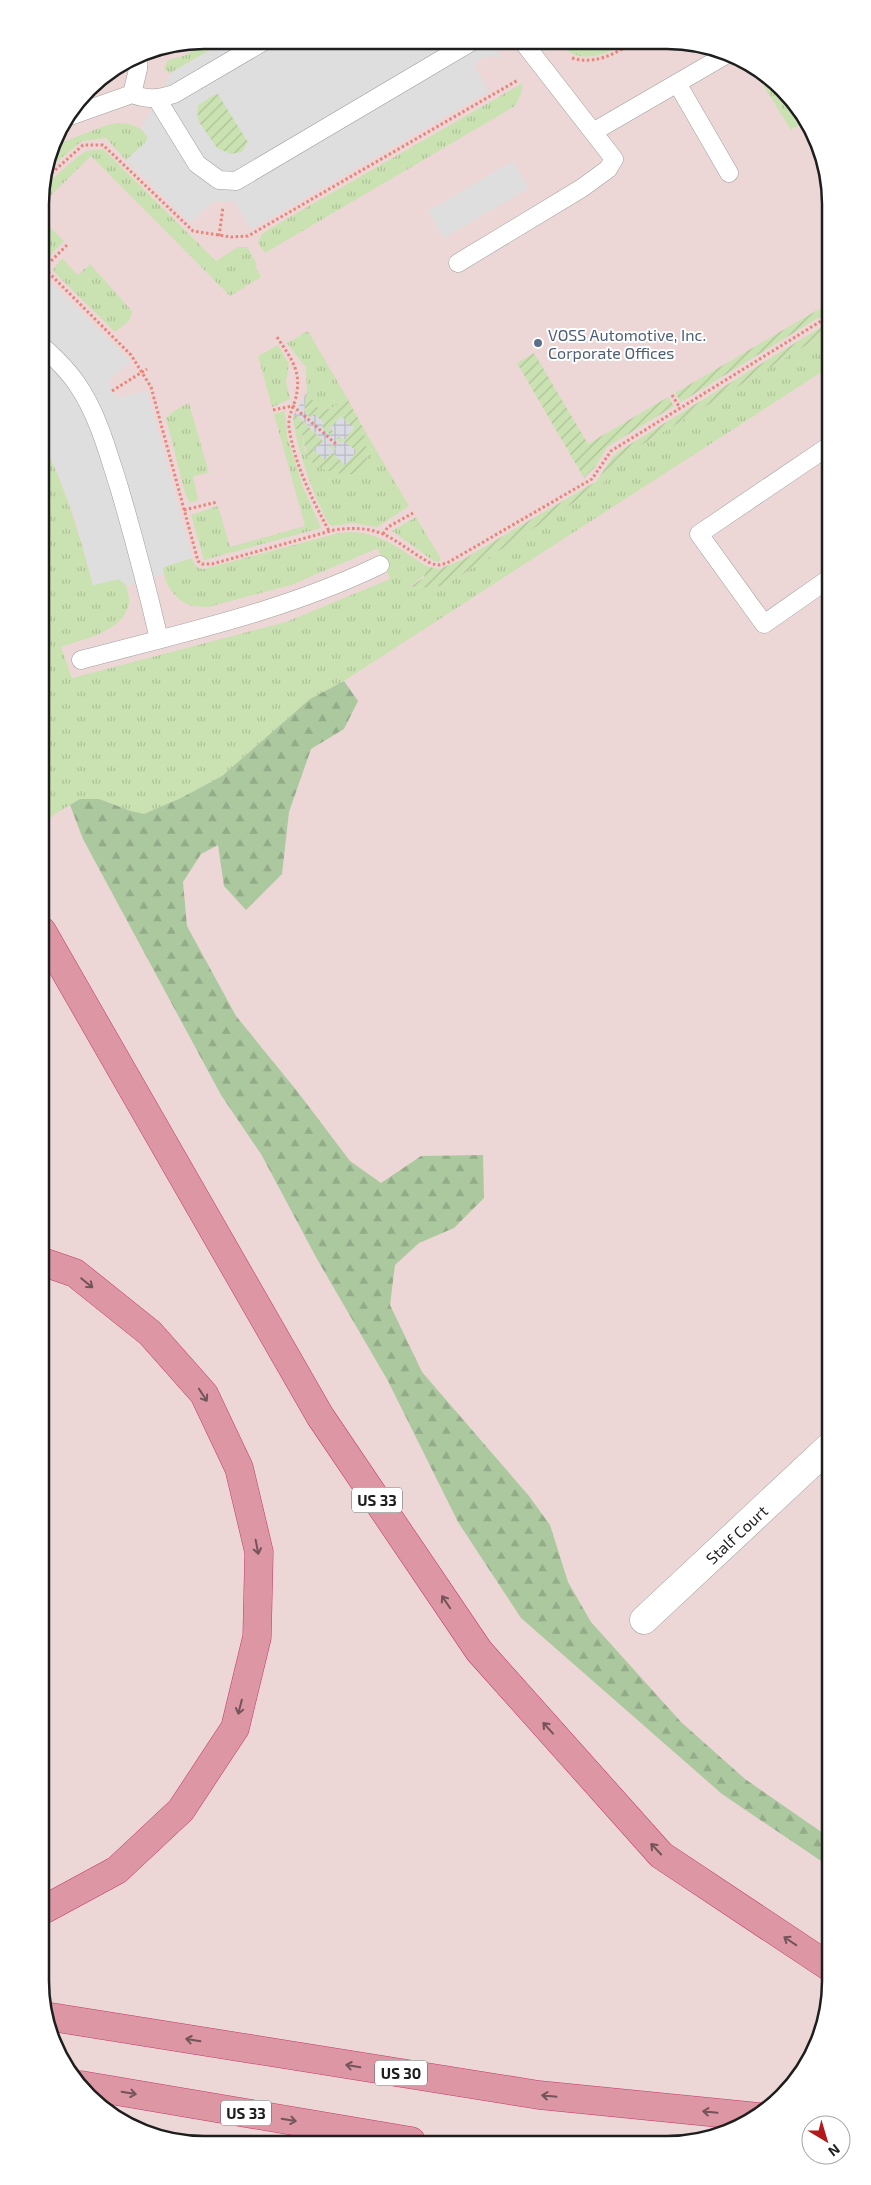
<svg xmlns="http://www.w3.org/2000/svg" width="871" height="2185" font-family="'Exo 2',sans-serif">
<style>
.commercial{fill:#ecd7d6}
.grass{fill:url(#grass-tufts)}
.forest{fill:url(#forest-firs)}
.garden{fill:url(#garden-furrows)}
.parking{fill:#dedede;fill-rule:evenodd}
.plaza{fill:url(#plaza-grid)}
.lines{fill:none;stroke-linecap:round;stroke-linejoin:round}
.lane-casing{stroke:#9f9f9f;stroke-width:19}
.street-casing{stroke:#9f9f9f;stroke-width:29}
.highway-casing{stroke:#c4396b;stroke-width:29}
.path{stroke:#e9857b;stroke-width:3;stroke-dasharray:2.5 2.5;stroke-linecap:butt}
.lane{stroke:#fff;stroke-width:18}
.street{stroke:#fff;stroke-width:28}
.highway{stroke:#dc96a4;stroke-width:28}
.oneway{stroke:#73545a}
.service-dot{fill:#5c6f8a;stroke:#fff;stroke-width:2}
.labels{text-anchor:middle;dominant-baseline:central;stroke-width:4;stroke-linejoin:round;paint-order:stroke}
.shield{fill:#fff;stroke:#626262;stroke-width:1}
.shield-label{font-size:15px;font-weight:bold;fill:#1e1e1e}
.service-label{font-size:16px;fill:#4e5e75;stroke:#fff;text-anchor:start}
.street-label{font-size:16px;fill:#1e1e1e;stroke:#fff}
.rim{fill:none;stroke:#1e1e1e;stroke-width:2.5}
</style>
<defs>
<pattern id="grass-tufts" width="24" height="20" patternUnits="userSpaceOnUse" patternTransform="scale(1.25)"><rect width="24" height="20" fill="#cae2b1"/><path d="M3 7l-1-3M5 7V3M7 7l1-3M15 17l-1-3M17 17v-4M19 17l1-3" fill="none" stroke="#adc198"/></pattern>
<pattern id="forest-firs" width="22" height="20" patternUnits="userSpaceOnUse" patternTransform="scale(1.25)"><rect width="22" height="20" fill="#abc89f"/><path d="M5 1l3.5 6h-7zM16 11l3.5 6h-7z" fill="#93ab88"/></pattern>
<pattern id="garden-furrows" width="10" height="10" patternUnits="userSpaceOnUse" patternTransform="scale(1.25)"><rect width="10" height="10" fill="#cae2b1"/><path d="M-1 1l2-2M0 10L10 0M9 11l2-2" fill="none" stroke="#adc198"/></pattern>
<pattern id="plaza-grid" width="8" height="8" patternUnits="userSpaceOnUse" patternTransform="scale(1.25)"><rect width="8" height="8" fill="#d9dae3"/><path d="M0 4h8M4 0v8" fill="none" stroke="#babbc2"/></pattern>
</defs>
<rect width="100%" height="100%" fill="#eeebe5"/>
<path class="commercial" d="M 203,40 L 699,43 L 740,57 L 783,88 L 826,161 L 831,1992 L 819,2044 L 791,2089 L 758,2118 L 710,2139 L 172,2142 L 131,2128 L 88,2097 L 46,2024 L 40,192 L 57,131 L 95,81 L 141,52 Z"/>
<path class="grass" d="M 207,40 L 228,40 L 172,72 L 169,73 L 164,69 L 168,60 L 186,55 Z
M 558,42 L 626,43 C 604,56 577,66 558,42 Z
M 750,64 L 783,88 L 803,123 L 791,130 Z
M 114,69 L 108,85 L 89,90 L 95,81 Z
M 523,83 L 521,94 L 515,106 L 265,253 L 258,243 L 261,235 L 269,229 Z
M 119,123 C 132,124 142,126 148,138 L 144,144 L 126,160 L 106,138 L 82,141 L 47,170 L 53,146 L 107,125 Z
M 103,149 L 216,261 L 238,247 L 247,247 L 257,264 L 255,266 L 261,277 L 230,296 L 91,156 L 40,206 L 41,189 L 76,158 L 86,151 Z
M 40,217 L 64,241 L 45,260 L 41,259 Z
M 62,258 L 78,275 L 90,264 L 132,311 C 131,324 123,324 115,332 L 57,275 L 53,270 Z
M 308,331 L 347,398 L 330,409 L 318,408 L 307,392 L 306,368 L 287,343 Z
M 826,333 L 826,369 L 344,681 L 310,699 L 222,776 L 181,798 L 144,814 L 131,811 L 99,799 L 80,799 L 42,822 L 41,438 C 65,485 79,534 93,585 L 119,578 L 126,584 C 127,590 130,598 129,603 C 124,632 83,639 61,647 L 72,678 L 286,622 L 390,579 L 378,548 L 291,585 L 208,607 L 191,606 L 180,600 L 172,592 L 166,582 L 163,568 L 166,566 L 192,558 C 194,565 197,569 204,569 L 335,534 C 372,526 397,547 426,566 C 427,580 417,578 411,586 L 414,588 L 444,586 L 598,487 L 607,480 L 622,457 Z
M 278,345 L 289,364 L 286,381 L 290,399 L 272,407 L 258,356 Z
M 189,403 L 209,473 L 193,476 L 198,500 L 190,503 L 185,493 L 166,418 L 175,410 Z
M 285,411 L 287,436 L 292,452 L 303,487 L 321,528 L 204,560 L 191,515 L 218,506 L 230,547 L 305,526 L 274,414 Z
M 294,427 L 302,433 C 303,438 303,444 304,449 C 311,468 331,470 347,473 L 368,456 L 363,438 L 365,431 L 409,506 L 377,527 L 353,523 L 332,526 L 329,524 C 312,493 302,461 294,427 Z
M 416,517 L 441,559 L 438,562 L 434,561 L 392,531 Z"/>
<path class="forest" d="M 344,681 L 358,701 L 344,729 L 311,749 L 289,812 L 282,874 L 246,910 L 224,886 L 218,845 L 201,854 L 183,882 L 187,926 L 236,1016 L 297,1091 L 350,1161 L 381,1183 L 421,1156 L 483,1155 L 484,1198 L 454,1228 L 419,1243 L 395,1265 L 390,1305 L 422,1372 L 529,1496 L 550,1525 L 568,1582 L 591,1622 L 681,1722 L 745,1779 L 830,1838 L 830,1867 L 722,1794 L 521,1618 L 458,1522 L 388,1381 L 317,1259 L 261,1154 L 221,1095 L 83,839 L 70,805 L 80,799 L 99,799 L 131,811 L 144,814 L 181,798 L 222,776 L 310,699 Z"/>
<path class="garden" d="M 218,94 L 248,142 L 242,152 C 238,153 234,154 230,154 C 212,151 193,121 198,105 L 213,95 Z
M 826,305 L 826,313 L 681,402 L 675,393 Z
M 826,324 L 826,333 L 622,457 L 607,480 L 598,487 L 444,586 L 418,588 L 410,586 L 424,578 L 426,566 L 439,569 L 462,560 L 597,481 L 613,456 L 621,450 Z
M 534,353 L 588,444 L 668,397 L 674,406 L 607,447 L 595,467 L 584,478 L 517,363 Z
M 307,392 L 318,408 L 330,409 L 347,398 L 365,431 C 362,441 371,452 366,461 C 364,466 358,473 352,474 C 345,476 320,470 315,465 C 305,457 305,445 302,433 L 294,427 L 293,416 L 297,415 L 324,442 L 325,460 L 333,450 L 329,447 L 331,445 L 336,449 L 332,453 L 343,441 L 341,444 L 336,439 L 339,436 L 344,439 L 354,428 L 330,428 L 334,432 L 330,435 L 321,426 L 323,423 L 314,414 L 311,418 C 301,410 305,402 307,392 Z"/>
<path class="parking" d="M 228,40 L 490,42 L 503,58 L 491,56 L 482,58 L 476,63 L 476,69 L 489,91 L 251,229 L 234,201 L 212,202 L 191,223 L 126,160 L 144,144 L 148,139 L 141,128 L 172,72 ZM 218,94 L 248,142 L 242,152 L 231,154 L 217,148 L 197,119 L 198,105 L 213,95 Z
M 513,161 L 529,188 L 444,238 L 428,211 Z
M 41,272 L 131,361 L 109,381 L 109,384 L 116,396 L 118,398 L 147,390 L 192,558 L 166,566 L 163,568 L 163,574 L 126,586 L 119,579 L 93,585 L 75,517 L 60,479 L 41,438 Z"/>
<path class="plaza" d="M 307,392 L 304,409 L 306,414 L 311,418 L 314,414 L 324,423 L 321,426 L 330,435 L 334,432 L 330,428 L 341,416 L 354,428 L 344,440 L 339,436 L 336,439 L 340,443 L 343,441 L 357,451 L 345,465 L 332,452 L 336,449 L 331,445 L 329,447 L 333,450 L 325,460 L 313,449 L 324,441 L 297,415 L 293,416 Z"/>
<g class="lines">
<defs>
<path id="lane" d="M 677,83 L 729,173
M 132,94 C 147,100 158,99 174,94 L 266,40
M 157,99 L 197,164 L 219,180 L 236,181 L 471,42
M 67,117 L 132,94 L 138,69 L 139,54
M 593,132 L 729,53
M 458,263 L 582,188 L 608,169 L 614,159 L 523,42
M 41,345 C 54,357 67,369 77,384 C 98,414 108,453 119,487 C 134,538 147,588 159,639
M 826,448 L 699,534 L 764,624 L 827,580
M 81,660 C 182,633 285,611 380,565"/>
<g id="street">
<path id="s1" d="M 644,1620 L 829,1447"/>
</g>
<path id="highway" d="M 42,931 L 320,1416 L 479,1651 L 661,1855 L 831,1968
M 43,1262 L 75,1273 L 150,1333 L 204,1394 L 239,1468 L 259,1552 L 257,1637 L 235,1728 L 181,1810 L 117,1870 L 45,1909
M 45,2016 L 539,2095 L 759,2117
M 81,2085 L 411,2141"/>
</defs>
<use href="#lane" class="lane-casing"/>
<use href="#street" class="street-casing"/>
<use href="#highway" class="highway-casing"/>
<path class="path" d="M 572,58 C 595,65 614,54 633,43
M 44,180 L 83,145 L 103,145 L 193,231 L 231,237 L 248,236 L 518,80
M 219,236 L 223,207
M 41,265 L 131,355 L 151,387 L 198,561 L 202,564 L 212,564 L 334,530 C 386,523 392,542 432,564 L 439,565 L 447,563 L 592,479 L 611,451 L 826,318
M 44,268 L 68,244
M 277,337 C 292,360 303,372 295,401 C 292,410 288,417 289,427 C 294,463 312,499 329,531
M 112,391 L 147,369
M 672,395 L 680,408
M 273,410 L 293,406 L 336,444
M 184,510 L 217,502
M 383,534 L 388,527 L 413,513"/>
<use href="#lane" class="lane"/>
<use href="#street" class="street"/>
<use href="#highway" class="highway"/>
</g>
<defs><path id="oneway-shaft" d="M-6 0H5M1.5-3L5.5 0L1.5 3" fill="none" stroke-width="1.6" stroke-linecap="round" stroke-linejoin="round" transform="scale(1.25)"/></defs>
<g class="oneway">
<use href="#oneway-shaft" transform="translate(87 1283) rotate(39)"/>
<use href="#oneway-shaft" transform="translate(203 1395) rotate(57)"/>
<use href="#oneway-shaft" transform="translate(257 1547) rotate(79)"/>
<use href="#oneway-shaft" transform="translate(446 1602) rotate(-124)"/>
<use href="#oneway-shaft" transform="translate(240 1707) rotate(104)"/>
<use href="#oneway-shaft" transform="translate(548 1728) rotate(-132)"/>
<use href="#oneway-shaft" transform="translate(656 1849) rotate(-133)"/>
<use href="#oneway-shaft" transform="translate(790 1941) rotate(-146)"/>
<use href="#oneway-shaft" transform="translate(193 2040) rotate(-171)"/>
<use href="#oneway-shaft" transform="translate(353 2066) rotate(-171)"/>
<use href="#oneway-shaft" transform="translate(129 2093) rotate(10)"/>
<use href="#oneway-shaft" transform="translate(549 2096) rotate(-174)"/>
<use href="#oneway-shaft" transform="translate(710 2112) rotate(-174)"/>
<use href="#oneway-shaft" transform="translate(289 2120) rotate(10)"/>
</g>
<circle class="service-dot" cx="538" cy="343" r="5"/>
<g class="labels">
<g class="shield">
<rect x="352" y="1487.5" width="50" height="25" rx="4"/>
<rect x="375" y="2060.5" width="52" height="25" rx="4"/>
<rect x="221" y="2100.5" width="50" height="25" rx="4"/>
</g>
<g class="shield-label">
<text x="377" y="1500">US 33</text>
<text x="401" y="2073">US 30</text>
<text x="246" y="2113">US 33</text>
</g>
<g class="service-label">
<text x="548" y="334">VOSS Automotive, Inc.<tspan x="548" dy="18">Corporate Offices</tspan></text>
</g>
<g class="street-label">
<text stroke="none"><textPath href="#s1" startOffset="126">Stalf Court</textPath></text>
</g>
</g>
<path d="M0 0H871V2185H0ZM204 49H667A155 155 0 0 1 822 204V1981A155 155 0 0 1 667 2136H204A155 155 0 0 1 49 1981V204A155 155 0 0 1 204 49Z" fill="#fff" fill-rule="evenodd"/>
<path class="rim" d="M204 49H667A155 155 0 0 1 822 204V1981A155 155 0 0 1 667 2136H204A155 155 0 0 1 49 1981V204A155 155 0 0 1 204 49Z"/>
<g transform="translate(826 2140) rotate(142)"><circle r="24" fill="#ffffff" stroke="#a5a5a5"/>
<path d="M0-4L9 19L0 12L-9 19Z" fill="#b3181a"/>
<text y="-8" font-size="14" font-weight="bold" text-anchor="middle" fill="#1e1e1e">N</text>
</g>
</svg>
